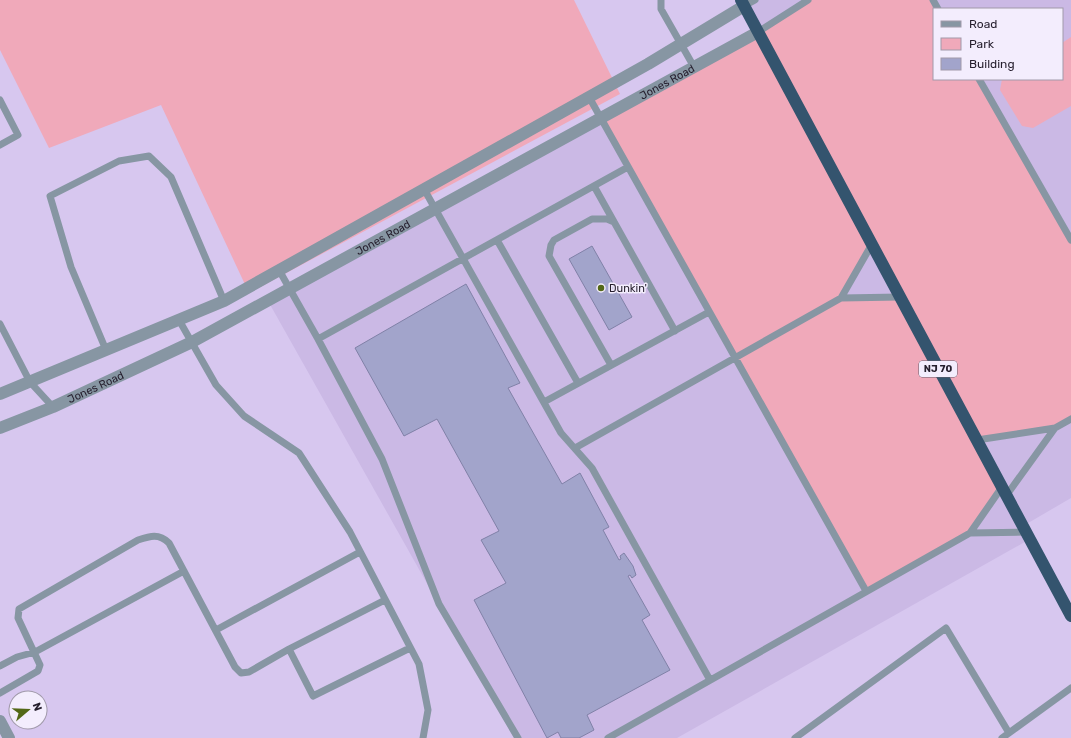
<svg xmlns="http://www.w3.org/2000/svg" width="1071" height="738" font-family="Rubik,sans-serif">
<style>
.built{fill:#cbb9e5;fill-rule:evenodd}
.green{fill:#f0a9ba;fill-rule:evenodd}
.building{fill:#a2a4cb;stroke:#8081a7}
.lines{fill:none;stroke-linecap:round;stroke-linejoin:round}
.lane{stroke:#8796a3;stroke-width:7}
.street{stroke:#8796a3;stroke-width:12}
.highway{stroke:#34546e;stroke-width:12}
.poi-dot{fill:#536817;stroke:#f3edfd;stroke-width:1.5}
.labels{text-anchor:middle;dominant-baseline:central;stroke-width:3;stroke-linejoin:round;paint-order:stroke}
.shield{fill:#f3edfd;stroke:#635c6b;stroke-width:1}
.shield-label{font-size:10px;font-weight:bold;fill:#251e2d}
.street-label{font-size:11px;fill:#251e2d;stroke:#f3edfd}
.poi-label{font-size:11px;fill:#251e2d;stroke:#f3edfd;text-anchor:start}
</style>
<rect width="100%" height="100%" fill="#d7c7ef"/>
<path class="built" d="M 741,0 L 1071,0 L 1071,498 L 1023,526 L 1030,539 L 677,738 L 514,738 L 268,301 L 758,32 ZM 934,9 L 1062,9 L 1062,79 L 934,79 Z"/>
<path class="green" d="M 0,0 L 574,0 L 620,94 L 249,293 L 161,105 L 49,148 L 0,50 Z
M 808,0 L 933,0 L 934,79 L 979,79 L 1071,240 L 1071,419 L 1055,428 L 977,440 L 1002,487 L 970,533 L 866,591 L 601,118 ZM 872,245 L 899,297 L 841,297 Z
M 1071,37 L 1071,106 L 1033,128 L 1022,126 L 1000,90 L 1002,79 L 1062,79 L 1062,43 Z"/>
<path class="building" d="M 592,246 L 632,317 L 609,330 L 569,259 Z
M 466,284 L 520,383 L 508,388 L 562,484 L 580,473 L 609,527 L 603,530 L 619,560 L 621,559 L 620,556 L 624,553 L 633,566 L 636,575 L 632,578 L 630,575 L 628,576 L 650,615 L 642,620 L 670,670 L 587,715 L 594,730 L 579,738 L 561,738 L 558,732 L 547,738 L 474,600 L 506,583 L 481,540 L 499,531 L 437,419 L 404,436 L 355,348 Z"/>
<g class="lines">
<path class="lane" d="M 661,0 L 661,9 L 694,67
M 933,0 L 938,9
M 744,6 L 755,0
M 758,32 L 808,0
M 979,79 L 1071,240
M 589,97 L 866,591
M 0,100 L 18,135 L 0,145
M 594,186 L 675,331
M 424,189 L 561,433 L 592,468 L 710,680
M 497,240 L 578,383
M 279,270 L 318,339 L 628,167
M 841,298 L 872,244
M 179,320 L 216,385 L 244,416 L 299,453 L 350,532 L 419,664 L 428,710 L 423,738
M 0,324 L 30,382 L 53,407
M 318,339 L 382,459 L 439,604 L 518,738
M 106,350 L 71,267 L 50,196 L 119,161 L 149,156 L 171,177 L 224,301
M 611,365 L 549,256 L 551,245 L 554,240 L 592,219 L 607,219 L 614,222
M 544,402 L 709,312
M 977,440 L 1055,428 L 1071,419
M 575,448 L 841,298 L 900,297
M 1006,496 L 1055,428
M 970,533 L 1026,532
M 216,630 L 360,552
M 289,649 L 313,696 L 410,648
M 0,666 L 17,657 L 35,652 L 184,571
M 0,693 L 38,671 L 40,665 L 18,618 L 19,609 L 138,540 C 150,536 159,533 169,543 L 235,667 L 241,673 L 249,672 L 289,649 L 385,600
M 608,738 L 970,533 L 1002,487
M 795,738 L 946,628 L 1009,733
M 1002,738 L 1071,688"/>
<g class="street">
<path d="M 0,394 L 224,301 L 648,64 L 744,6"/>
<path id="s1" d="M 0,428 L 53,407 L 192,342 L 758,32"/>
<path d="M 0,721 L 9,738"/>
</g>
<path class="highway" d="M 741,0 L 1071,616"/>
</g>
<circle class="poi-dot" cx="601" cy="288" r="4"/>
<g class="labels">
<rect class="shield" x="919" y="361" width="38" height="16" rx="3"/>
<g class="shield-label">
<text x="938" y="369">NJ 70</text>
</g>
<g class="street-label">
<text stroke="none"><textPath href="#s1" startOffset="752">Jones Road</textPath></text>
<text stroke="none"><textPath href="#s1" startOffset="428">Jones Road</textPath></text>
<text stroke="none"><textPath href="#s1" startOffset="104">Jones Road</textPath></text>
</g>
<g class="poi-label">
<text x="609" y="288">Dunkin'</text>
</g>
</g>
<rect x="933" y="8" width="130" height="72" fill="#f3edfd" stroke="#a19aaa"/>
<rect x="941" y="21" width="20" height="6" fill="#8796a3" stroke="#a19aaa"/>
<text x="969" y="28" font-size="12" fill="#251e2d">Road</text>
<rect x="941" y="38" width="20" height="12" fill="#f0a9ba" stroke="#a19aaa"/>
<text x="969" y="48" font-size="12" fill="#251e2d">Park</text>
<rect x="941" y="58" width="20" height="12" fill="#a2a4cb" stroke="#a19aaa"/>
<text x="969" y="68" font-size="12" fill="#251e2d">Building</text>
<g transform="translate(28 710) rotate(71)"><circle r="19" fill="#f3edfd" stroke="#a19aaa"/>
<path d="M0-3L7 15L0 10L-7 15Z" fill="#536817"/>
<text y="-6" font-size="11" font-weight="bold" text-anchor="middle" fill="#251e2d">N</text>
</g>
</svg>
